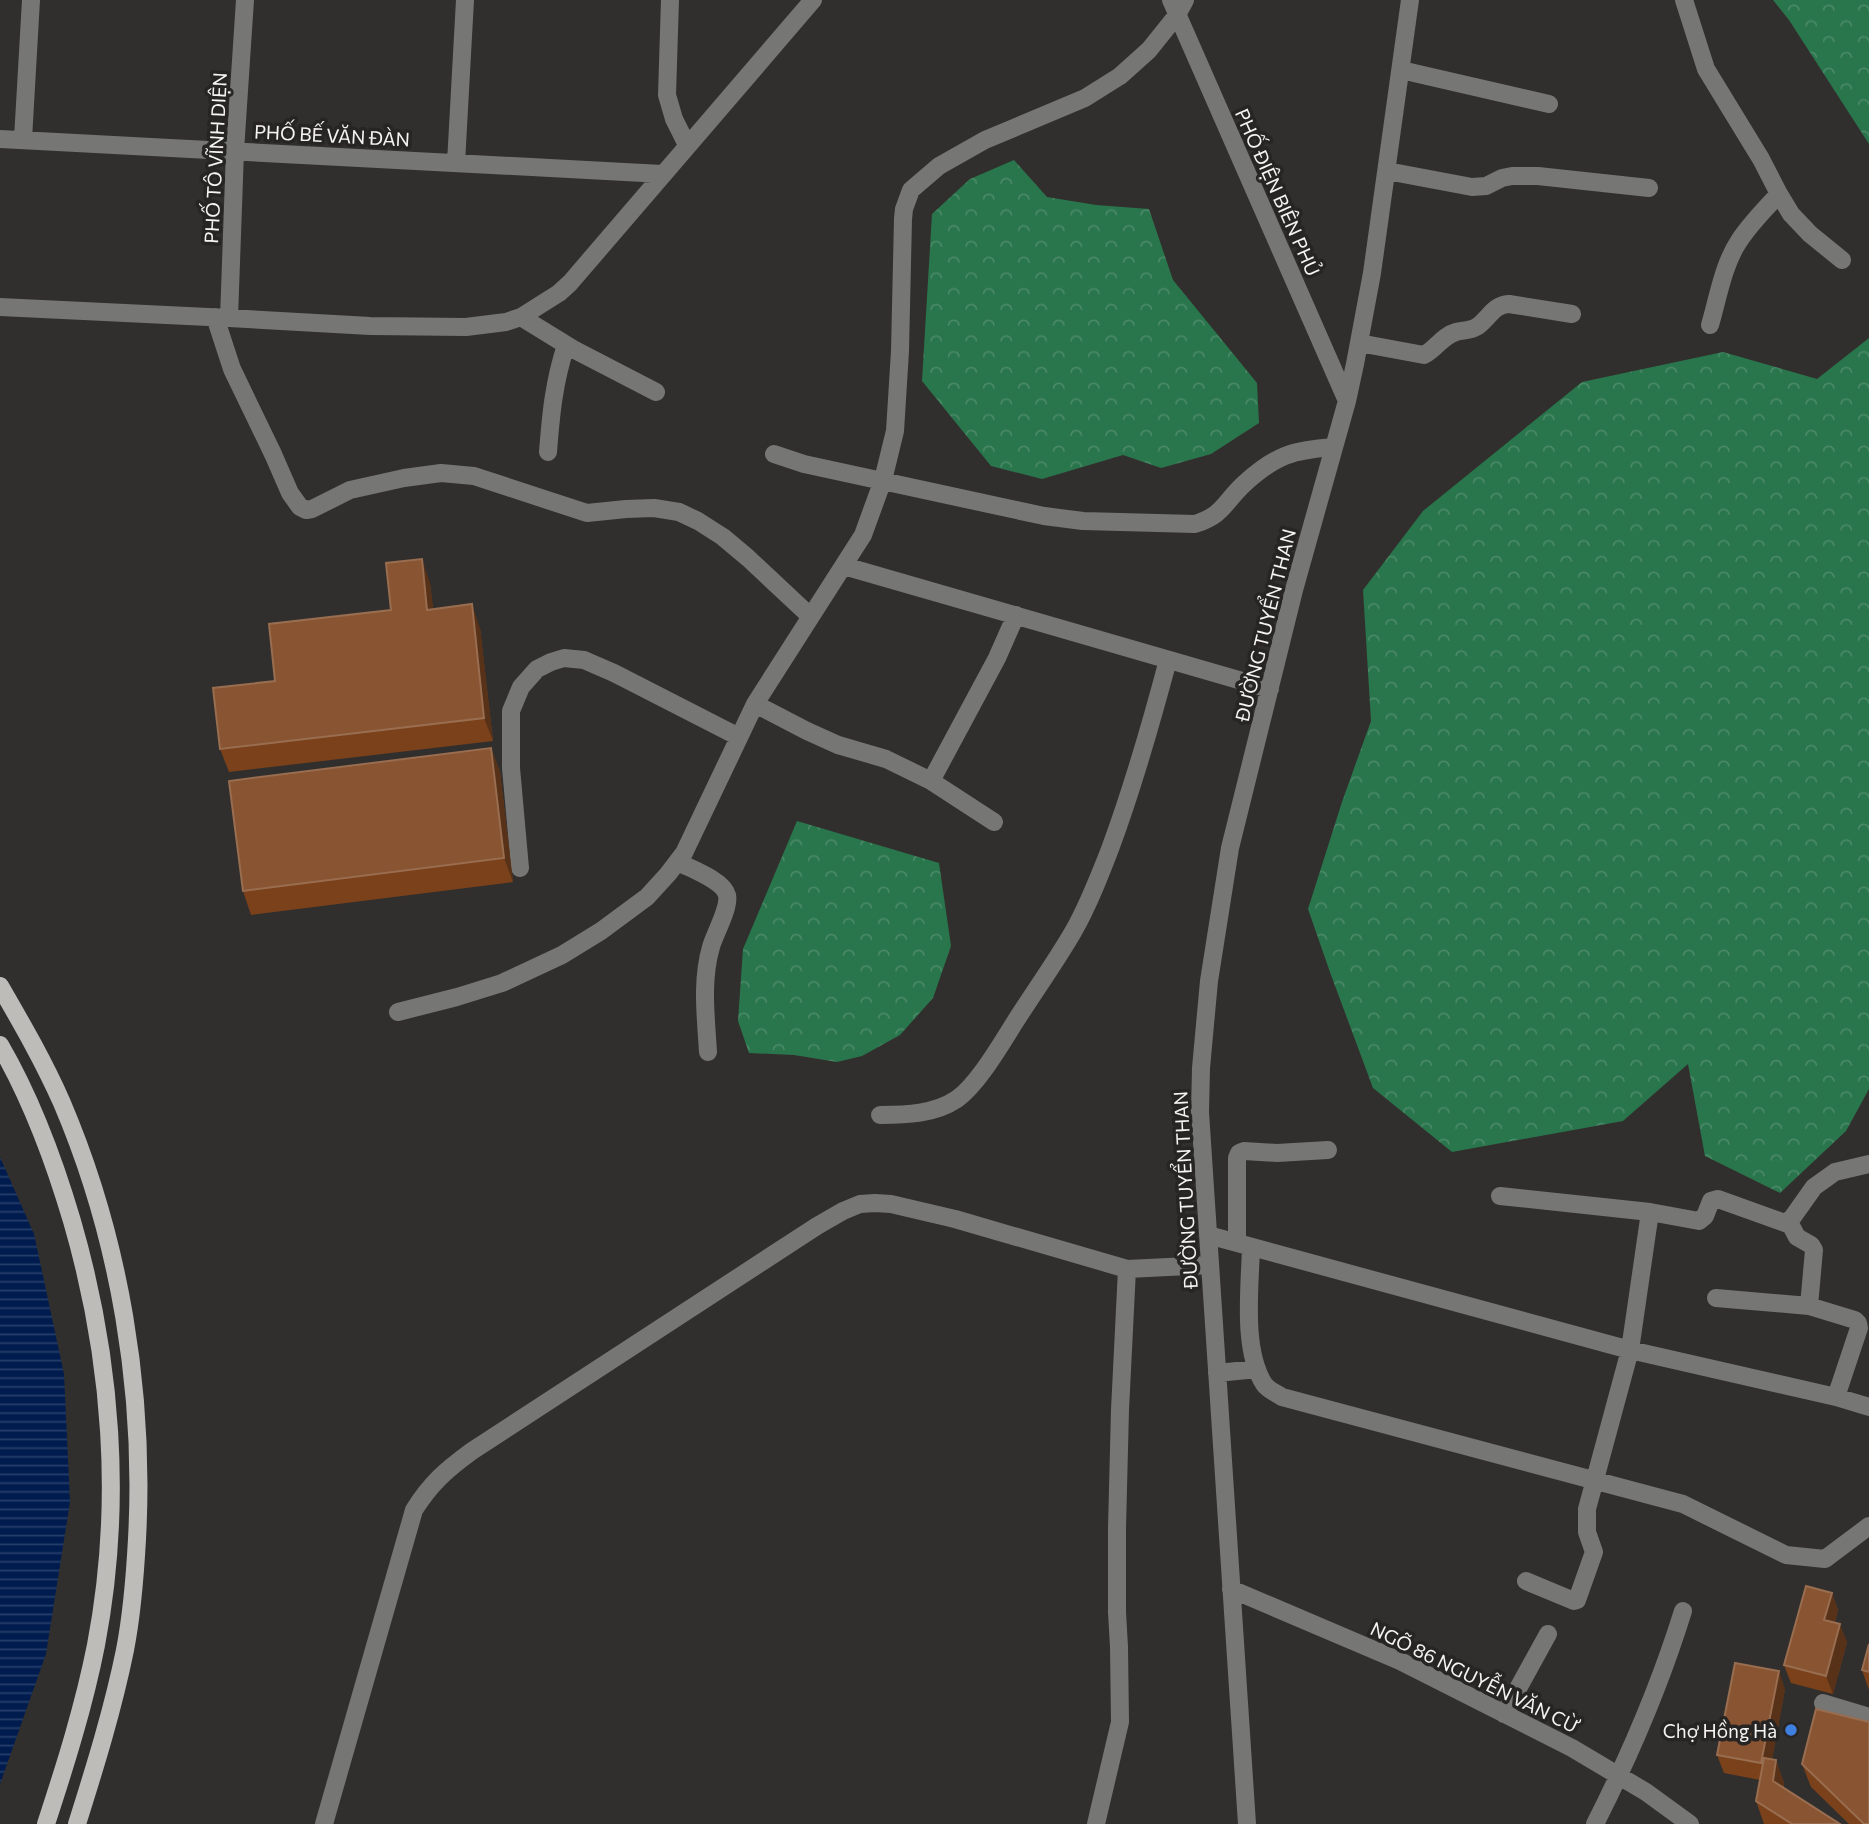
<svg xmlns="http://www.w3.org/2000/svg" width="1869" height="1824" font-family="Commissioner,sans-serif">
<style>
.forest{fill:url(#forest-crowns)}
.water{fill:url(#water-rules)}
.lines{fill:none;stroke-linecap:round;stroke-linejoin:round}
.minor{stroke:#767674;stroke-width:18}
.major{stroke:#bdbcb9;stroke-width:18}
.wall{fill:#7a411a}
.shaded-wall{fill:#573118}
.building{fill:#885432;stroke:#996d50;stroke-width:2}
.shop-dot{fill:#3f7fe0;stroke:#272524;stroke-width:2.5}
.labels{text-anchor:middle;dominant-baseline:central;stroke-width:7;stroke-linejoin:round;paint-order:stroke}
.street-label{font-size:19px;fill:#f6f4f3;stroke:#272524}
.poi-label{font-size:19px;fill:#f6f4f3;stroke:#272524;text-anchor:end}
</style>
<defs>
<pattern id="forest-crowns" width="20" height="18" patternUnits="userSpaceOnUse" patternTransform="scale(1.75)"><rect width="20" height="18" fill="#29754c"/><path d="M2 6a3 3 0 1 1 6 0M12 15a3 3 0 1 1 6 0" fill="none" stroke="#498966"/></pattern>
<pattern id="water-rules" width="6" height="5" patternUnits="userSpaceOnUse" patternTransform="scale(1.75)"><rect width="6" height="5" fill="#001c4f"/><path d="M0 2.5h6" fill="none" stroke="#263e69"/></pattern>
</defs>
<rect width="100%" height="100%" fill="#312f2d"/>
<path class="forest" d="M 1773,0 L 1869,0 L 1869,144 L 1789,20 Z
M 1014,160 L 1047,197 L 1096,205 L 1149,209 L 1173,280 L 1257,383 L 1259,423 L 1211,454 L 1161,468 L 1123,455 L 1042,479 L 991,466 L 922,381 L 932,214 L 970,179 Z
M 1869,338 L 1869,1089 L 1846,1131 L 1780,1193 L 1705,1156 L 1688,1064 L 1623,1121 L 1452,1152 L 1373,1088 L 1331,975 L 1308,909 L 1342,802 L 1371,721 L 1363,590 L 1423,511 L 1582,382 L 1723,352 L 1817,379 Z
M 797,821 L 939,863 L 951,946 L 933,998 L 900,1035 L 862,1056 L 837,1062 L 794,1055 L 749,1053 L 738,1021 L 743,949 Z"/>
<path class="water" d="M 0,1157 L 34,1234 L 64,1374 L 70,1502 L 46,1654 L 0,1784 Z"/>
<g class="lines">
<path class="minor" d="M 670,0 L 667,95 L 674,119 L 687,145
M 1171,0 L 1347,401
M 1684,0 L 1706,69 L 1761,159 L 1779,194 L 1791,214 L 1810,234 L 1842,260
M 1401,70 L 1549,104
M 0,139 L 662,174
M 23,139 L 31,0
M 456,163 L 465,0
M 1387,171 L 1472,187 L 1486,186 L 1502,178 L 1512,176 L 1538,176 L 1649,188
M 0,307 L 229,318 L 370,326 L 466,327 L 506,322 L 521,317 L 559,293 L 570,283 L 813,0
M 215,317 L 232,369 L 273,454 L 290,493 L 300,507 L 306,510 L 312,509 L 350,490 L 404,478 L 441,473 L 474,476 L 587,513 L 626,509 L 654,508 L 679,512 L 698,521 L 723,537 L 748,558 L 810,616
M 521,317 L 573,349 L 656,392
M 229,318 L 235,151 L 245,0
M 1710,325 C 1718,298 1723,265 1739,241 C 1750,224 1765,209 1779,194
M 1359,343 L 1424,355 C 1436,349 1442,336 1456,332 C 1464,330 1471,331 1478,326 C 1490,317 1493,305 1509,304 L 1572,314
M 548,452 C 551,413 554,382 566,345
M 774,454 L 804,464 L 1044,516 L 1083,521 L 1195,524 C 1224,515 1224,502 1245,483 C 1276,455 1293,450 1334,447
M 844,566 L 1270,689
M 755,704 L 807,731 L 838,745 L 886,759 L 931,781 L 997,658 L 1016,615
M 931,781 L 994,822
M 678,862 C 691,869 723,880 727,895 C 730,908 714,935 711,947 C 701,981 706,1018 708,1052
M 520,868 L 511,768 L 511,711 L 521,687 L 537,669 L 551,662 L 564,658 L 584,660 L 614,673 L 739,737
M 398,1012 L 457,997 L 502,983 L 562,955 L 601,931 L 647,897 L 668,874 L 684,853 L 755,704 L 863,535 L 883,480 L 895,431 L 900,351 L 903,219 L 904,209 L 911,190 L 939,166 L 985,140 L 1085,98 L 1120,76 L 1149,50 L 1177,15 L 1185,0
M 880,1115 C 906,1115 935,1114 957,1099 C 978,1084 1001,1044 1015,1022 C 1034,992 1055,963 1073,932 C 1088,906 1099,877 1110,849 C 1133,787 1151,724 1168,660
M 1500,1196 L 1650,1212 L 1699,1221 L 1705,1216 L 1711,1201 L 1718,1199 L 1785,1223 L 1792,1218 L 1814,1187 L 1835,1172 L 1869,1164
M 1789,1222 L 1797,1237 L 1811,1245 L 1814,1250 L 1809,1306
M 1208,1235 L 1630,1350 L 1836,1397 L 1869,1407
M 1237,1243 L 1237,1158 L 1239,1153 L 1244,1151 L 1277,1153 L 1328,1150
M 1251,1247 C 1250,1287 1242,1349 1264,1384 C 1268,1390 1276,1393 1282,1397 L 1683,1504 L 1786,1555 L 1825,1559 L 1869,1526
M 1716,1298 L 1809,1306 L 1855,1320 L 1858,1323 L 1859,1328 L 1836,1397
M 1217,1373 L 1257,1369
M 1526,1581 L 1574,1601 L 1577,1600 L 1594,1552 L 1587,1532 L 1587,1509 L 1630,1350 L 1650,1212
M 1231,1589 L 1400,1661 L 1572,1748 L 1646,1792 L 1690,1824
M 1823,1703 L 1869,1717
M 1504,1714 L 1548,1634
M 324,1824 L 414,1510 C 431,1483 446,1470 472,1451 L 817,1226 L 843,1211 L 860,1204 L 875,1203 L 891,1204 L 955,1219 L 1127,1269
M 1096,1824 L 1120,1722 L 1119,1647 L 1117,1612 L 1117,1528 L 1120,1410 L 1127,1269 L 1210,1265
M 1247,1824 L 1200,1112 L 1201,1068 L 1209,981 L 1230,848 L 1294,590 L 1347,401 L 1355,364 L 1372,273 L 1410,0
M 1595,1824 C 1630,1755 1660,1685 1683,1611"/>
<path class="major" d="M 0,986 C 22,1024 44,1062 62,1103 C 120,1239 145,1392 137,1539 C 135,1576 132,1614 125,1650 C 113,1709 95,1767 77,1824
M 0,1045 C 32,1100 54,1160 72,1221 C 112,1359 123,1504 96,1645 C 84,1706 65,1766 46,1824"/>
</g>
<path class="wall" d="M 430,583 L 433,609 L 480,628 L 493,741 L 229,772 L 220,749 L 275,681 L 391,610 Z
M 491,748 L 500,772 L 513,882 L 251,915 L 243,891 Z
M 1832,1593 L 1838,1610 L 1835,1622 L 1847,1642 L 1833,1694 L 1791,1683 L 1784,1665 Z
M 1869,1644 L 1869,1690 L 1862,1670 Z
M 1785,1689 L 1772,1759 L 1776,1760 L 1784,1783 L 1784,1788 L 1840,1824 L 1764,1824 L 1756,1801 L 1760,1780 L 1724,1773 L 1717,1755 Z
M 1802,1764 L 1869,1824 L 1849,1824 L 1811,1787 Z"/>
<path class="shaded-wall" d="M 422,559 L 430,583 L 436,633 L 427,610 Z
M 472,604 L 480,628 L 493,741 L 484,718 Z
M 491,748 L 500,772 L 513,882 L 504,858 Z
M 1832,1593 L 1838,1610 L 1830,1637 L 1824,1620 Z
M 1840,1624 L 1847,1642 L 1833,1694 L 1826,1676 Z
M 1779,1671 L 1785,1689 L 1768,1781 L 1761,1763 Z
M 1776,1760 L 1784,1783 L 1781,1804 L 1773,1781 Z"/>
<path class="building" d="M 422,559 L 427,610 L 472,604 L 484,718 L 220,749 L 213,688 L 275,681 L 269,624 L 391,610 L 386,563 Z
M 491,748 L 504,858 L 243,891 L 229,781 Z
M 1806,1586 L 1832,1593 L 1824,1620 L 1840,1624 L 1826,1676 L 1784,1665 Z
M 1869,1644 L 1869,1672 L 1862,1670 Z
M 1735,1663 L 1779,1671 L 1761,1763 L 1717,1755 Z
M 1816,1709 L 1869,1722 L 1869,1824 L 1864,1824 L 1802,1764 Z
M 1764,1758 L 1776,1760 L 1773,1781 L 1840,1824 L 1792,1824 L 1756,1801 Z"/>
<circle class="shop-dot" cx="1791" cy="1730" r="7"/>
<g class="labels">
<g class="street-label">
<text transform="translate(332 135) rotate(3)">PHỐ BẾ VĂN ĐÀN</text>
<text transform="translate(215 158) rotate(-87)">PHỐ TÔ VĨNH DIỆN</text>
<text transform="translate(1278 192) rotate(66)">PHỐ ĐIỆN BIÊN PHỦ</text>
<text transform="translate(1265 625) rotate(-76)">ĐƯỜNG TUYỂN THAN</text>
<text transform="translate(1185 1190) rotate(-93)">ĐƯỜNG TUYỂN THAN</text>
<text transform="translate(1475 1677) rotate(26)">NGÕ 86 NGUYỄN VĂN CỪ</text>
</g>
<g class="poi-label">
<text x="1777" y="1730">Chợ Hồng Hà</text>
</g>
</g>
</svg>
